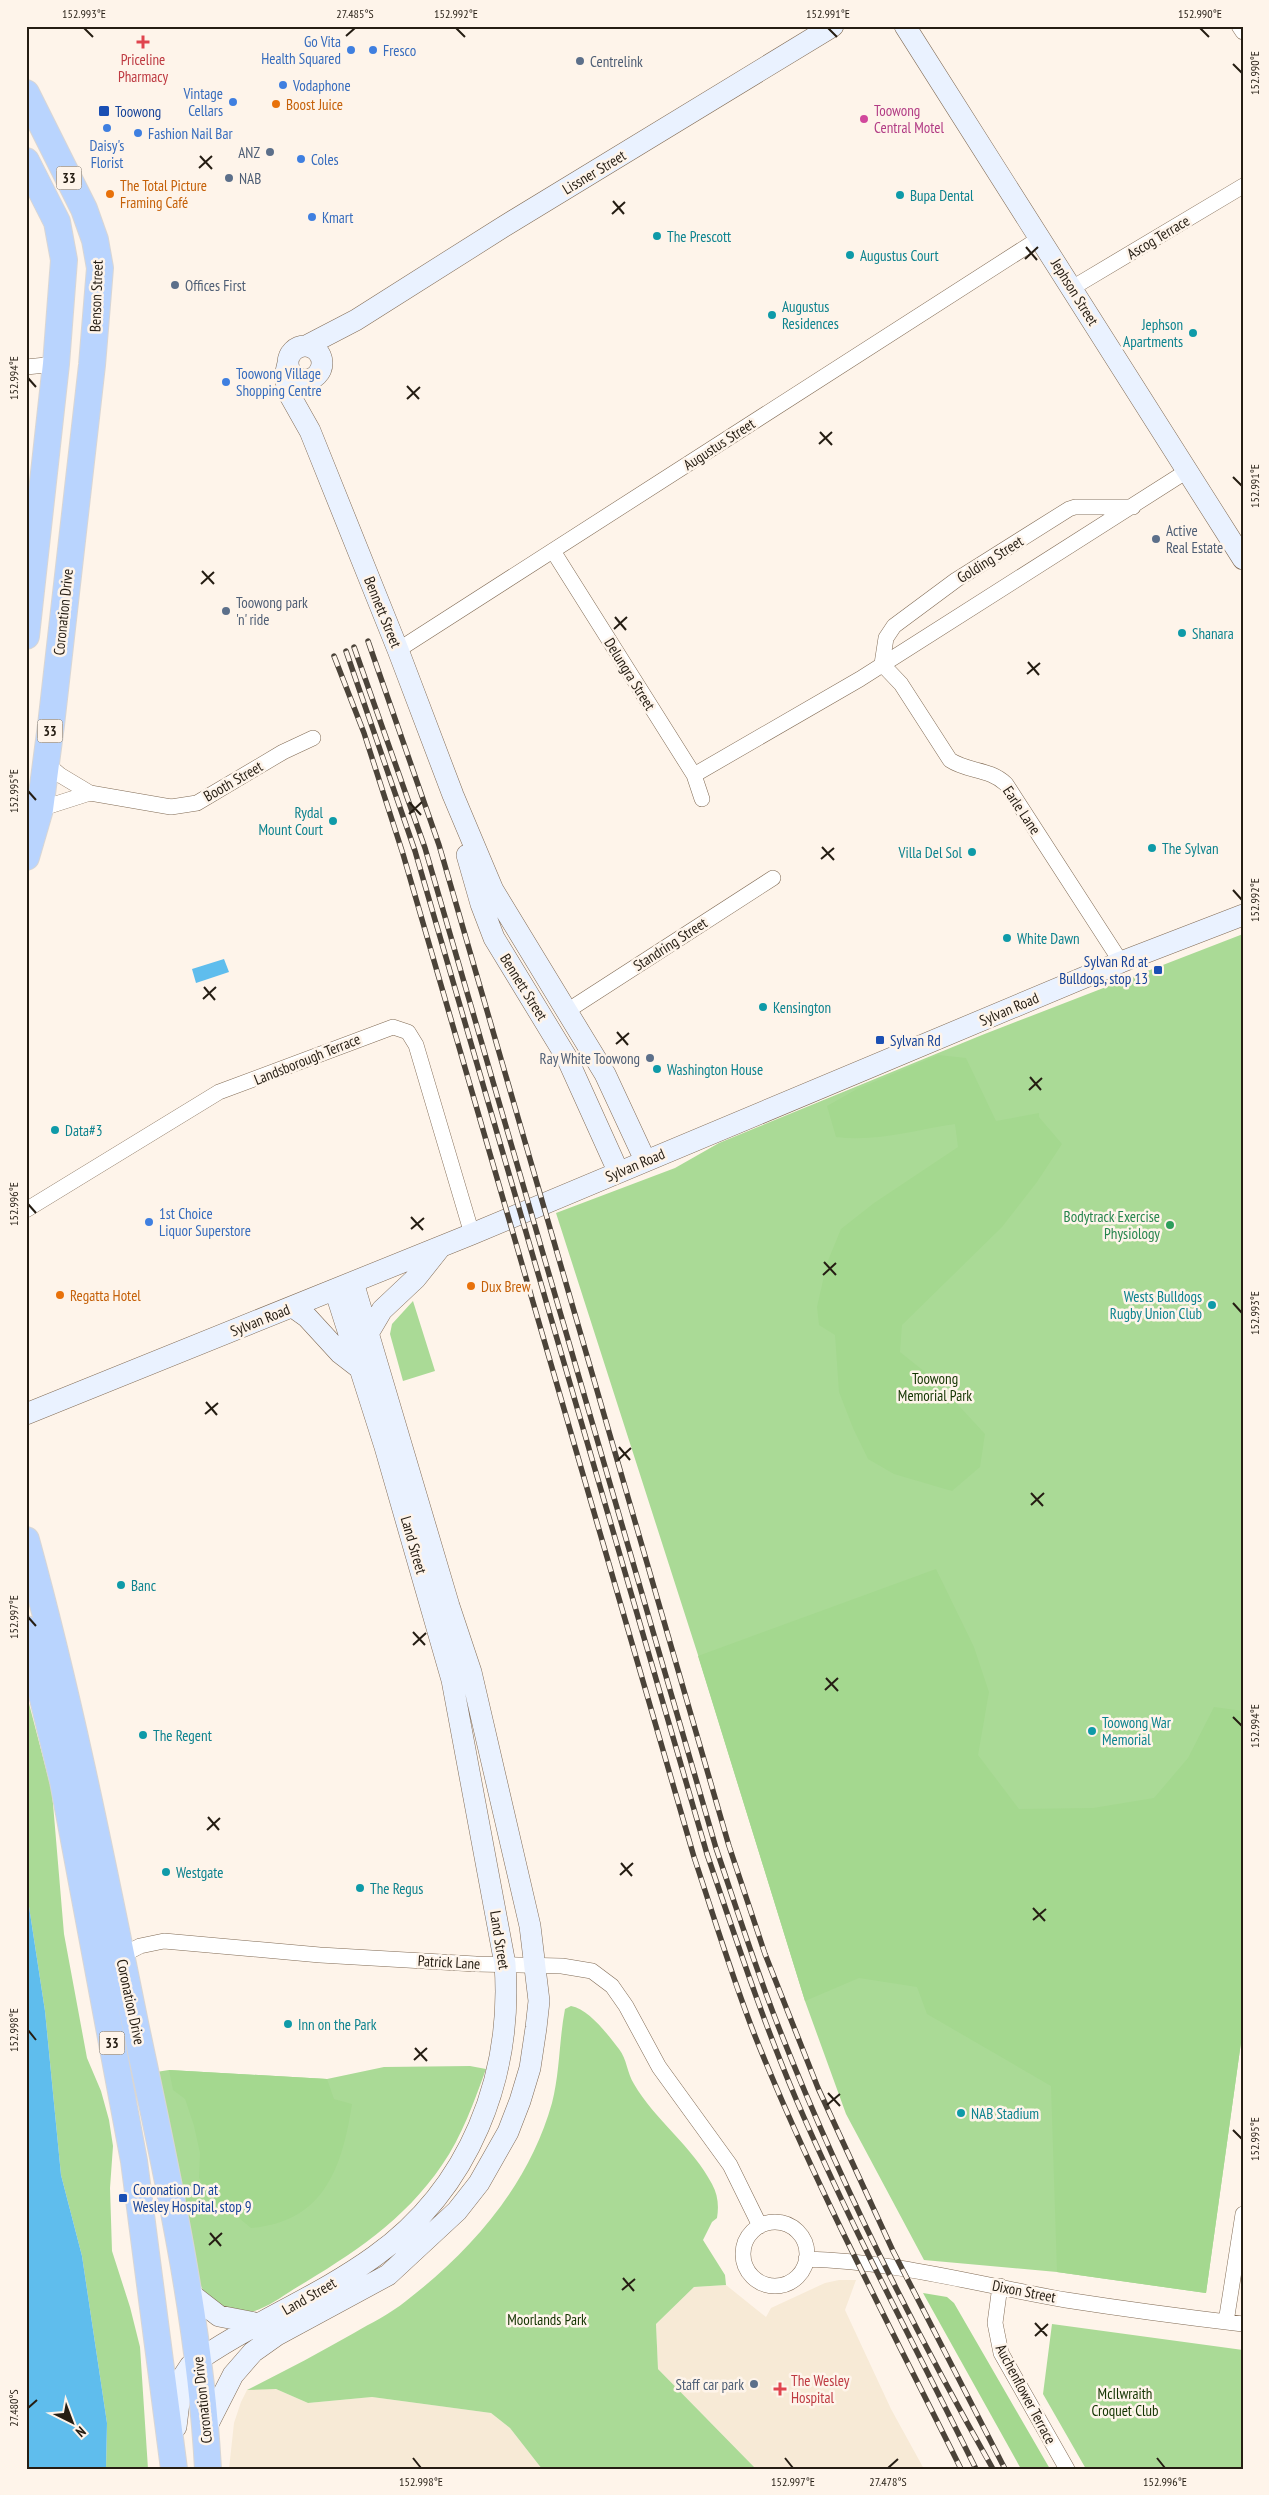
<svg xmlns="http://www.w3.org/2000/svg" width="1269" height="2495" font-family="'PT Sans Narrow',sans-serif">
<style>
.medical{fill:#f7ead6}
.green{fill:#aada96}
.forest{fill:#a4d88f}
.water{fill:#5fbded}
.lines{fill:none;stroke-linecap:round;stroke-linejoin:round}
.street-casing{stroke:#816b55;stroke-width:16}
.secondary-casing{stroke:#816b55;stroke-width:22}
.highway-casing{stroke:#d8d6d5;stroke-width:28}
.street{stroke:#fff;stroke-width:15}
.secondary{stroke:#eaf2ff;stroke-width:21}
.highway{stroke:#b9d4fe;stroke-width:26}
.rail-casing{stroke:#4b4339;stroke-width:5.5}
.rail{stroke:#fef4ea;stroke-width:4;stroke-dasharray:11;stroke-linecap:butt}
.ticks{fill:none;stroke:#251d13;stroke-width:2}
.health-dot{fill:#e0444e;stroke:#fef4ea;stroke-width:2}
.shop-dot{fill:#3f7fe0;stroke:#fef4ea;stroke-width:2}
.service-dot{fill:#5c6f8a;stroke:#fef4ea;stroke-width:2}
.food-dot{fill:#e8710a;stroke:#fef4ea;stroke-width:2}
.transit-dot{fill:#1a4fb4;stroke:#fef4ea;stroke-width:2}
.hotel-dot{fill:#d1479c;stroke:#fef4ea;stroke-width:2}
.culture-dot{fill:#0f9aa8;stroke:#fef4ea;stroke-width:2}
.leisure-dot{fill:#2e9e5b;stroke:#fef4ea;stroke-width:2}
.labels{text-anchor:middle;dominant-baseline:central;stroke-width:5;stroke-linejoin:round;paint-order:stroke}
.shield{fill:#fef4ea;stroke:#665e54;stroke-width:1}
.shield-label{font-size:14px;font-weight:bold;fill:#251d13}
.shop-label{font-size:15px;fill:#366cbe;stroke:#fef4ea;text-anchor:start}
.health-label{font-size:15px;fill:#be3a42;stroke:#fef4ea}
.service-label{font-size:15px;fill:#4e5e75;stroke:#fef4ea;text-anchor:start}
.food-label{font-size:15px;fill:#c56008;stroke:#fef4ea;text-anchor:start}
.hotel-label{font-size:15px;fill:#b23c85;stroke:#fef4ea;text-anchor:start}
.transit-label{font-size:15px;fill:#164399;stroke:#fef4ea;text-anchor:start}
.street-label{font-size:15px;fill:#251d13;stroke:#fef4ea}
.culture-label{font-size:15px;fill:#0d838f;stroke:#fef4ea;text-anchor:start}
.leisure-label{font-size:15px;fill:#27864d;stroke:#fef4ea;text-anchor:end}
.park-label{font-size:15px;fill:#133401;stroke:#fef4ea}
.neatline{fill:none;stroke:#251d13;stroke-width:2}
.ticks-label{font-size:12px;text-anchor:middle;fill:#251d13}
</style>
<rect width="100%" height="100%" fill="#fef4ea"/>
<path class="medical" d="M 839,2280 L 856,2280 L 845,2310 L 891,2409 L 924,2469 L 756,2469 L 658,2369 L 656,2324 L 694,2287 L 726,2285 L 766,2317 L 771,2308 L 825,2283 Z
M 263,2388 L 276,2389 L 308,2403 L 372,2397 L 491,2413 L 510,2428 L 542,2469 L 229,2469 L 234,2423 L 241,2402 L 247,2390 Z"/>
<path class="green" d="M 1243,934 L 1243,2028 L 1206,2293 L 1057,2272 L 924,2260 L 846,2114 L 805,2001 L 698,1655 L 556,1213 L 675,1168 L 719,1143 L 982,1035 Z
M 413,1301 L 435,1371 L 403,1381 L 390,1334 L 392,1324 Z
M 26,1692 L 52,1792 L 64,1934 L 87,2058 L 101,2091 L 109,2120 L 113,2146 L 110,2188 L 112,2251 L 130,2307 L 140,2347 L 148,2469 L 106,2469 L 107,2423 L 82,2256 L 61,2175 L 45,2011 L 26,1887 Z
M 571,2006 C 589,2009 608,2035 619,2049 C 627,2059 627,2073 634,2084 C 654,2119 693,2147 712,2184 C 718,2195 719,2206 717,2218 L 712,2222 L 703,2240 L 725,2275 L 726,2285 L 694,2287 L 656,2324 L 658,2369 L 756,2469 L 542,2469 L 510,2428 L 491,2413 L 372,2397 L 308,2403 L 276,2389 L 247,2390 C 283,2372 319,2353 354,2333 C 371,2323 390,2314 406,2301 C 472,2250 529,2185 552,2103 C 560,2072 559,2040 565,2009 Z
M 470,2066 L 486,2069 C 474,2102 462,2136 442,2165 C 404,2221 351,2255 294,2289 C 278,2299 260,2313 240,2314 C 217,2314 204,2296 197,2277 L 156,2072 L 169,2070 L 327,2079 L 384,2067 Z
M 1052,2324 L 1243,2350 L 1243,2469 L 1086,2469 L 1043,2394 Z"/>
<path class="forest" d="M 938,1055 L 966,1058 L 996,1121 L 1039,1113 L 1039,1117 L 1062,1144 L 1037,1182 L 1002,1227 L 902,1325 L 900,1352 L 935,1380 L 985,1434 L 980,1467 L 952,1491 L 894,1474 L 868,1459 L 853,1428 L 839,1392 L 835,1335 L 819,1325 L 817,1307 L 827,1263 L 841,1229 L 874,1203 L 958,1147 L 955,1124 C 914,1130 878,1142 836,1137 L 827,1106 L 857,1089 Z
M 936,1569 L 974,1647 L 989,1692 L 978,1755 L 1019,1809 L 1093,1808 L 1154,1798 L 1188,1758 L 1214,1707 L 1243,1711 L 1243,2028 L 1206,2293 L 1057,2272 L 1051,2086 L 927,2014 L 917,1987 L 859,1978 L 805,2001 L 698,1656 Z
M 169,2070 L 327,2079 L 334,2099 L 352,2104 C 342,2168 324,2222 251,2228 L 233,2213 L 216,2206 L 199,2178 L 200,2153 L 194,2126 L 185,2099 L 173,2090 Z
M 923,2293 L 947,2297 L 954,2303 L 1050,2469 L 1021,2469 Z"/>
<path class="water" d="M 224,959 L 229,972 L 196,983 L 192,969 Z
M 26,1887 L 45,2011 L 61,2175 L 82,2256 L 107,2423 L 106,2469 L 26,2469 Z"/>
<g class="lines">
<defs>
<path id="street" d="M 1239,26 L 1243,32
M 1072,288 L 1243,186
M 26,367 L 56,364
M 553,551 L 694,775 L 702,799
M 398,650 L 1040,238
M 882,664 L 901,684 L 950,760 C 968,772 989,768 1006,784 L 1121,962
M 882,664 L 886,638 L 894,626 L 956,580 L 1069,509 L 1075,507 L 1133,507
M 46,763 L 60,775 L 90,793 L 171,807 L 197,803 L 283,752 L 313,738
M 694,775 L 860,679 L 1187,471
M 40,809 L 90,793
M 567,1011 L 773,878
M 26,1210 L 219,1092 L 393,1027 L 408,1032 L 416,1045 L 472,1234
M 121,1956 L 140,1946 L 164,1941 L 320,1955 L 476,1964 L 562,1966 L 592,1971 L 612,1986 L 626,2006 L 659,2067 L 730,2165 L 760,2226
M743 2254a32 32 0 1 1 64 0a32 32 0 1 1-64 0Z
M 806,2259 C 895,2261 979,2285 1066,2300 C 1124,2309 1184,2317 1243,2324
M 1000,2286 L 995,2323 L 1001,2353 L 1067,2469
M 1226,2322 L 1243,2214"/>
<path id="secondary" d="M 905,26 L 1243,559
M 306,346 L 356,320 L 503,227 L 833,26
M288 363a17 17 0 1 1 34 0a17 17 0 1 1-34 0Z
M 288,363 L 285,376 L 288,392 L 310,431 L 398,650 L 453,795 L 493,890 L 605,1074 L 645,1160
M 467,855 L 481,904 L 494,938 L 567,1058 L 618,1171
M 293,1307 L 307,1317 L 340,1353 L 362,1370
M 369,1332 L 382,1310 L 416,1278 L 439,1249
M 26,1414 L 472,1234 L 1121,962 L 1243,915
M 188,2292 L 219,2316 L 260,2324
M 176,2427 L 182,2378 L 190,2366 C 248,2324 317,2298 375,2256 C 470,2188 513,2077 505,1964 L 452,1680 L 385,1447 L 335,1290
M 206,2428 L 233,2375 L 253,2352 L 277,2335 L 388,2275 L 457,2211 L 479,2183 L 508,2132 L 520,2101 L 530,2068 L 536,2028 L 539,2001 L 530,1926 L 471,1672 L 449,1606 L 353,1282"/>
<path id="highway" d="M 26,93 L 84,209 L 95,240 L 100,268 L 92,365 L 51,725 L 40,809 L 26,857
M 26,161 L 57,222 L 64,260 L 56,364 L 26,636
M 26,1540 C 70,1700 102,1861 135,2023 C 166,2170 200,2319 208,2469
M 26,1629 L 63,1781 L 134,2161 L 174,2469"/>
</defs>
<use href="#street" class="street-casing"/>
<use href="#secondary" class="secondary-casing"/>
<use href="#highway" class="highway-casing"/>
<use href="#street" class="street"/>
<use href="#secondary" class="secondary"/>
<use href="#highway" class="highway"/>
<defs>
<path id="rail" d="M 368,641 L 439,845 L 729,1846 L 765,1954 L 818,2088 L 893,2251 L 1005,2469
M 354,647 L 425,848 L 716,1848 C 736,1907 755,1966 777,2023 C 837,2177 912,2326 993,2469
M 346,651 L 415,851 L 707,1854 C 735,1936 762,2019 796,2099 C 850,2225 915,2346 976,2469
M 334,656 L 364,733 L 403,854 L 694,1857 C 714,1917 732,1977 755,2036 C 814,2184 890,2326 961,2469"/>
</defs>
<use href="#rail" class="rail-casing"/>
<use href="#rail" class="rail"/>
</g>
<path class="ticks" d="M 84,28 L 93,37M 456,28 L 465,37M 828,28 L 837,37M 1200,28 L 1209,37M 346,36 L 355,28M 1233,64 L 1242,73M 200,156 L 212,169M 199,168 L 212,156M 613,201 L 624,214M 612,214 L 625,202M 1026,247 L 1037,260M 1025,259 L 1038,247M 28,378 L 36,387M 407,386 L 419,399M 407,399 L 420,387M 820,432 L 832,445M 819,444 L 832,432M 1233,477 L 1242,486M 202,571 L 214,584M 201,584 L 214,572M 615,617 L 626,630M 614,629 L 627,617M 1028,662 L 1039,675M 1027,674 L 1040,663M 28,791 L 36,800M 409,802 L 421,815M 409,814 L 422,802M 822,847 L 834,860M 821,859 L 834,848M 1233,890 L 1242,900M 204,987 L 215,1000M 203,999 L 216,987M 617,1032 L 628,1045M 616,1044 L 629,1033M 1030,1077 L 1041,1090M 1029,1090 L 1042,1078M 28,1204 L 36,1213M 411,1217 L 423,1230M 411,1229 L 424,1218M 824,1262 L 836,1275M 823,1275 L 836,1263M 1233,1303 L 1242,1313M 206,1402 L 217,1415M 205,1414 L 218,1403M 619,1447 L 630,1460M 618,1460 L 631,1448M 1031,1493 L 1043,1506M 1031,1505 L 1044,1493M 28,1617 L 36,1626M 413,1632 L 425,1645M 413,1645 L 426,1633M 826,1678 L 838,1691M 825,1690 L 838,1678M 1233,1717 L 1242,1726M 208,1817 L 219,1830M 207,1830 L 220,1818M 621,1863 L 632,1876M 620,1875 L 633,1863M 1033,1908 L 1045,1921M 1033,1920 L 1046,1909M 28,2030 L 36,2040M 415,2048 L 427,2061M 414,2060 L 427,2048M 828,2093 L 840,2106M 827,2105 L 840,2094M 1233,2130 L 1242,2139M 210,2233 L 221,2246M 209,2245 L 222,2233M 623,2278 L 634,2291M 622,2290 L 635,2279M 1035,2323 L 1047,2336M 1035,2336 L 1048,2324M 28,2408 L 37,2400M 413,2458 L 421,2468M 785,2458 L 793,2468M 1157,2458 L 1165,2468M 888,2468 L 898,2459"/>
<g class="health-dot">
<path d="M140.5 34.5h5v5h5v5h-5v5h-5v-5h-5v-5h5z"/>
<path d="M777.5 2381.5h5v5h5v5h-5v5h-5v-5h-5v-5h5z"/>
</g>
<g class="shop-dot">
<circle cx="351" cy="50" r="5"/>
<circle cx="373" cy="50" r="5"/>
<circle cx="283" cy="85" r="5"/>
<circle cx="233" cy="102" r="5"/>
<circle cx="107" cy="128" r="5"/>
<circle cx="138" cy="133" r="5"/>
<circle cx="301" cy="159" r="5"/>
<circle cx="312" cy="217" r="5"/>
<circle cx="226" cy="382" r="5"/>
<circle cx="149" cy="1222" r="5"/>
</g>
<g class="service-dot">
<circle cx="580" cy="61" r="5"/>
<circle cx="270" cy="152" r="5"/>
<circle cx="229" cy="178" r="5"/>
<circle cx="175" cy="285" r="5"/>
<circle cx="1156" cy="539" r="5"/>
<circle cx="226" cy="611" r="5"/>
<circle cx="650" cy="1058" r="5"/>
<circle cx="754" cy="2384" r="5"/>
</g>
<g class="food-dot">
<circle cx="276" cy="104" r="5"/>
<circle cx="110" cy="194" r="5"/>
<circle cx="471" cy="1286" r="5"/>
<circle cx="60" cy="1295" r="5"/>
</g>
<g class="transit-dot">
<rect x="98" y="105" width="12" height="12" rx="2.5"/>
<rect x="1153" y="965" width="10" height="10" rx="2.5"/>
<rect x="875" y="1035" width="10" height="10" rx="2.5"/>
<rect x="118" y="2193" width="10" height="10" rx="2.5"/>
</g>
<circle class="hotel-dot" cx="864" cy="119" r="5"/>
<g class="culture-dot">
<circle cx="900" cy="195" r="5"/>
<circle cx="657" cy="236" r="5"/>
<circle cx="850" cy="255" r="5"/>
<circle cx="772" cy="315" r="5"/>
<circle cx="1193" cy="333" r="5"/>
<circle cx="1182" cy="633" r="5"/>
<circle cx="333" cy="821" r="5"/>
<circle cx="1152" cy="848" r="5"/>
<circle cx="972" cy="852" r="5"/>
<circle cx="1007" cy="938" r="5"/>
<circle cx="763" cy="1007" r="5"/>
<circle cx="657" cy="1069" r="5"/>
<circle cx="55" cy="1130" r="5"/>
<circle cx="1212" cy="1305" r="5"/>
<circle cx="121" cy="1585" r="5"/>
<circle cx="1092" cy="1731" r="5"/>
<circle cx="143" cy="1735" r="5"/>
<circle cx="166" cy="1872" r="5"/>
<circle cx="360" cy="1888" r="5"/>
<circle cx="288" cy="2024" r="5"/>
<circle cx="961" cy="2113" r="5"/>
</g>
<circle class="leisure-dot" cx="1170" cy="1225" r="5"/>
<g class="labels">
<g class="shield">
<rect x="56.5" y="166.5" width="25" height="23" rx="4"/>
<rect x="37.5" y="719.5" width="25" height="23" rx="4"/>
<rect x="99.5" y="2031.5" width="25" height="23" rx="4"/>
</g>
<g class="shield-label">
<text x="69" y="178">33</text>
<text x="50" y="731">33</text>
<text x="112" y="2043">33</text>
</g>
<g class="shop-label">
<text x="341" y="41" text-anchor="end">Go Vita<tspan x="341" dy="17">Health Squared</tspan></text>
<text x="383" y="50">Fresco</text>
<text x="293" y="85">Vodaphone</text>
<text x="223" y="93" text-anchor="end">Vintage<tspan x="223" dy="17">Cellars</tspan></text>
<text x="148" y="133">Fashion Nail Bar</text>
<text x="107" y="145" text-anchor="middle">Daisy's<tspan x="107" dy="17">Florist</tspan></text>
<text x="311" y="159">Coles</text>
<text x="322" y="217">Kmart</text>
<text x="236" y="373">Toowong Village<tspan x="236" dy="17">Shopping Centre</tspan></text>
<text x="159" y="1213">1st Choice<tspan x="159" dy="17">Liquor Superstore</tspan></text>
</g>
<g class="health-label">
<text x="143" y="59">Priceline<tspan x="143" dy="17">Pharmacy</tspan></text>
<text x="791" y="2380" text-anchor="start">The Wesley<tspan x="791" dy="17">Hospital</tspan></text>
</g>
<g class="service-label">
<text x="590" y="61">Centrelink</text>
<text x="260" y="152" text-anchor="end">ANZ</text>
<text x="239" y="178">NAB</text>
<text x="185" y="285">Offices First</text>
<text x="1166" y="530">Active<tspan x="1166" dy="17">Real Estate</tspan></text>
<text x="236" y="602">Toowong park<tspan x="236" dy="17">'n' ride</tspan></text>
<text x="640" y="1058" text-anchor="end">Ray White Toowong</text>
<text x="744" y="2384" text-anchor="end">Staff car park</text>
</g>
<g class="food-label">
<text x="286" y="104">Boost Juice</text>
<text x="120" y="185">The Total Picture<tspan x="120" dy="17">Framing Café</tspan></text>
<text x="481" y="1286">Dux Brew</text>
<text x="70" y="1295">Regatta Hotel</text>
</g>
<g class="hotel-label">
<text x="874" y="110">Toowong<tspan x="874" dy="17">Central Motel</tspan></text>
</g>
<g class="transit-label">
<text x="115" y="111">Toowong</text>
<text x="1148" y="961" text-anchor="end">Sylvan Rd at<tspan x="1148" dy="17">Bulldogs, stop 13</tspan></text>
<text x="890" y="1040">Sylvan Rd</text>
<text x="133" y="2189">Coronation Dr at<tspan x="133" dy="17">Wesley Hospital, stop 9</tspan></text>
</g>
<g class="street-label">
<text transform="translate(594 172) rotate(-31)">Lissner Street</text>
<text transform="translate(1158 237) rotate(-31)">Ascog Terrace</text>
<text transform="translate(1075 292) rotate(58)">Jephson Street</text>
<text transform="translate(96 296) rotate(-88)">Benson Street</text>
<text transform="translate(719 444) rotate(-33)">Augustus Street</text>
<text transform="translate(990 559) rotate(-32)">Golding Street</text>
<text transform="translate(63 612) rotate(-84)">Coronation Drive</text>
<text transform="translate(383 612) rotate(68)">Bennett Street</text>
<text transform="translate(630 674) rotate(58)">Delungra Street</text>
<text transform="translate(233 781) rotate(-30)">Booth Street</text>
<text transform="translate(1022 810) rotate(56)">Earle Lane</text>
<text transform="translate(670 944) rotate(-33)">Standring Street</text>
<text transform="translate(524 987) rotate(58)">Bennett Street</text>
<text transform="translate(1009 1009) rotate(-23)">Sylvan Road</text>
<text transform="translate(307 1059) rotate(-22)">Landsborough Terrace</text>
<text transform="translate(635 1165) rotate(-23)">Sylvan Road</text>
<text transform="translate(260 1320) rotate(-22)">Sylvan Road</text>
<text transform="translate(414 1545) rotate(74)">Land Street</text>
<text transform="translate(500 1940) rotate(81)">Land Street</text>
<text transform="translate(449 1962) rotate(3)">Patrick Lane</text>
<text transform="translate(131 2002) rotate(78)">Coronation Drive</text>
<text transform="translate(1024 2291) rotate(11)">Dixon Street</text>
<text transform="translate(309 2296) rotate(-30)">Land Street</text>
<text transform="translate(1026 2394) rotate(62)">Auchenflower Terrace</text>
<text transform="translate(202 2400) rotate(-96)">Coronation Drive</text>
</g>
<g class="culture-label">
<text x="910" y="195">Bupa Dental</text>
<text x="667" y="236">The Prescott</text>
<text x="860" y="255">Augustus Court</text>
<text x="782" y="306">Augustus<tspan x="782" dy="17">Residences</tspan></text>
<text x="1183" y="324" text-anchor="end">Jephson<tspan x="1183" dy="17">Apartments</tspan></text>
<text x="1192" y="633">Shanara</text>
<text x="323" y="812" text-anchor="end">Rydal<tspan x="323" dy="17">Mount Court</tspan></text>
<text x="1162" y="848">The Sylvan</text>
<text x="962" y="852" text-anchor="end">Villa Del Sol</text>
<text x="1017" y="938">White Dawn</text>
<text x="773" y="1007">Kensington</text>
<text x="667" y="1069">Washington House</text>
<text x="65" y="1130">Data#3</text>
<text x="1202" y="1296" text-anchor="end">Wests Bulldogs<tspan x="1202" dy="17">Rugby Union Club</tspan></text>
<text x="131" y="1585">Banc</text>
<text x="1102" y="1722">Toowong War<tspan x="1102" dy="17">Memorial</tspan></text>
<text x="153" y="1735">The Regent</text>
<text x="176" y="1872">Westgate</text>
<text x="370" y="1888">The Regus</text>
<text x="298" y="2024">Inn on the Park</text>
<text x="971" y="2113">NAB Stadium</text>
</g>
<g class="leisure-label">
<text x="1160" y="1216">Bodytrack Exercise<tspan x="1160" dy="17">Physiology</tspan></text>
</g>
<g class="park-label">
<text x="935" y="1378">Toowong<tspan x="935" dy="17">Memorial Park</tspan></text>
<text x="547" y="2319">Moorlands Park</text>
<text x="1125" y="2393">McIlwraith<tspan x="1125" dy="17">Croquet Club</tspan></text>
</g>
</g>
<rect width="1269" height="2495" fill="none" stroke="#fef4ea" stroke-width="55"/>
<g transform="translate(72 2422) rotate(138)" stroke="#fef4ea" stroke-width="4" paint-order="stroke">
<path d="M0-4L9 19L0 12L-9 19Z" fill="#251d13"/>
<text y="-8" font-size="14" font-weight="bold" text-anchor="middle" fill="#251d13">N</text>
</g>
<rect x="28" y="28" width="1214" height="2440" class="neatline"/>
<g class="ticks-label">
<text x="84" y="18">152.993°E</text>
<text x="355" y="18">27.485°S</text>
<text x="456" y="18">152.992°E</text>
<text x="828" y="18">152.991°E</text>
<text x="1200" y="18">152.990°E</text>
<text transform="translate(1255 73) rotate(-90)" y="4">152.990°E</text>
<text transform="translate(14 378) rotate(-90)" y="4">152.994°E</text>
<text transform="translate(1255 486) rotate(-90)" y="4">152.991°E</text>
<text transform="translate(14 791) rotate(-90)" y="4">152.995°E</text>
<text transform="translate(1255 900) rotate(-90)" y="4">152.992°E</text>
<text transform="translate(14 1204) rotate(-90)" y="4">152.996°E</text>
<text transform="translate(1255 1313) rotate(-90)" y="4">152.993°E</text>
<text transform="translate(14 1617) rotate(-90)" y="4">152.997°E</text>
<text transform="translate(1255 1726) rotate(-90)" y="4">152.994°E</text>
<text transform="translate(14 2030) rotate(-90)" y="4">152.998°E</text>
<text transform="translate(1255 2139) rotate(-90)" y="4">152.995°E</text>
<text transform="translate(14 2408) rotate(-90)" y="4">27.480°S</text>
<text x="421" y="2486">152.998°E</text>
<text x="793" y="2486">152.997°E</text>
<text x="888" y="2486">27.478°S</text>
<text x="1165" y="2486">152.996°E</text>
</g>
</svg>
